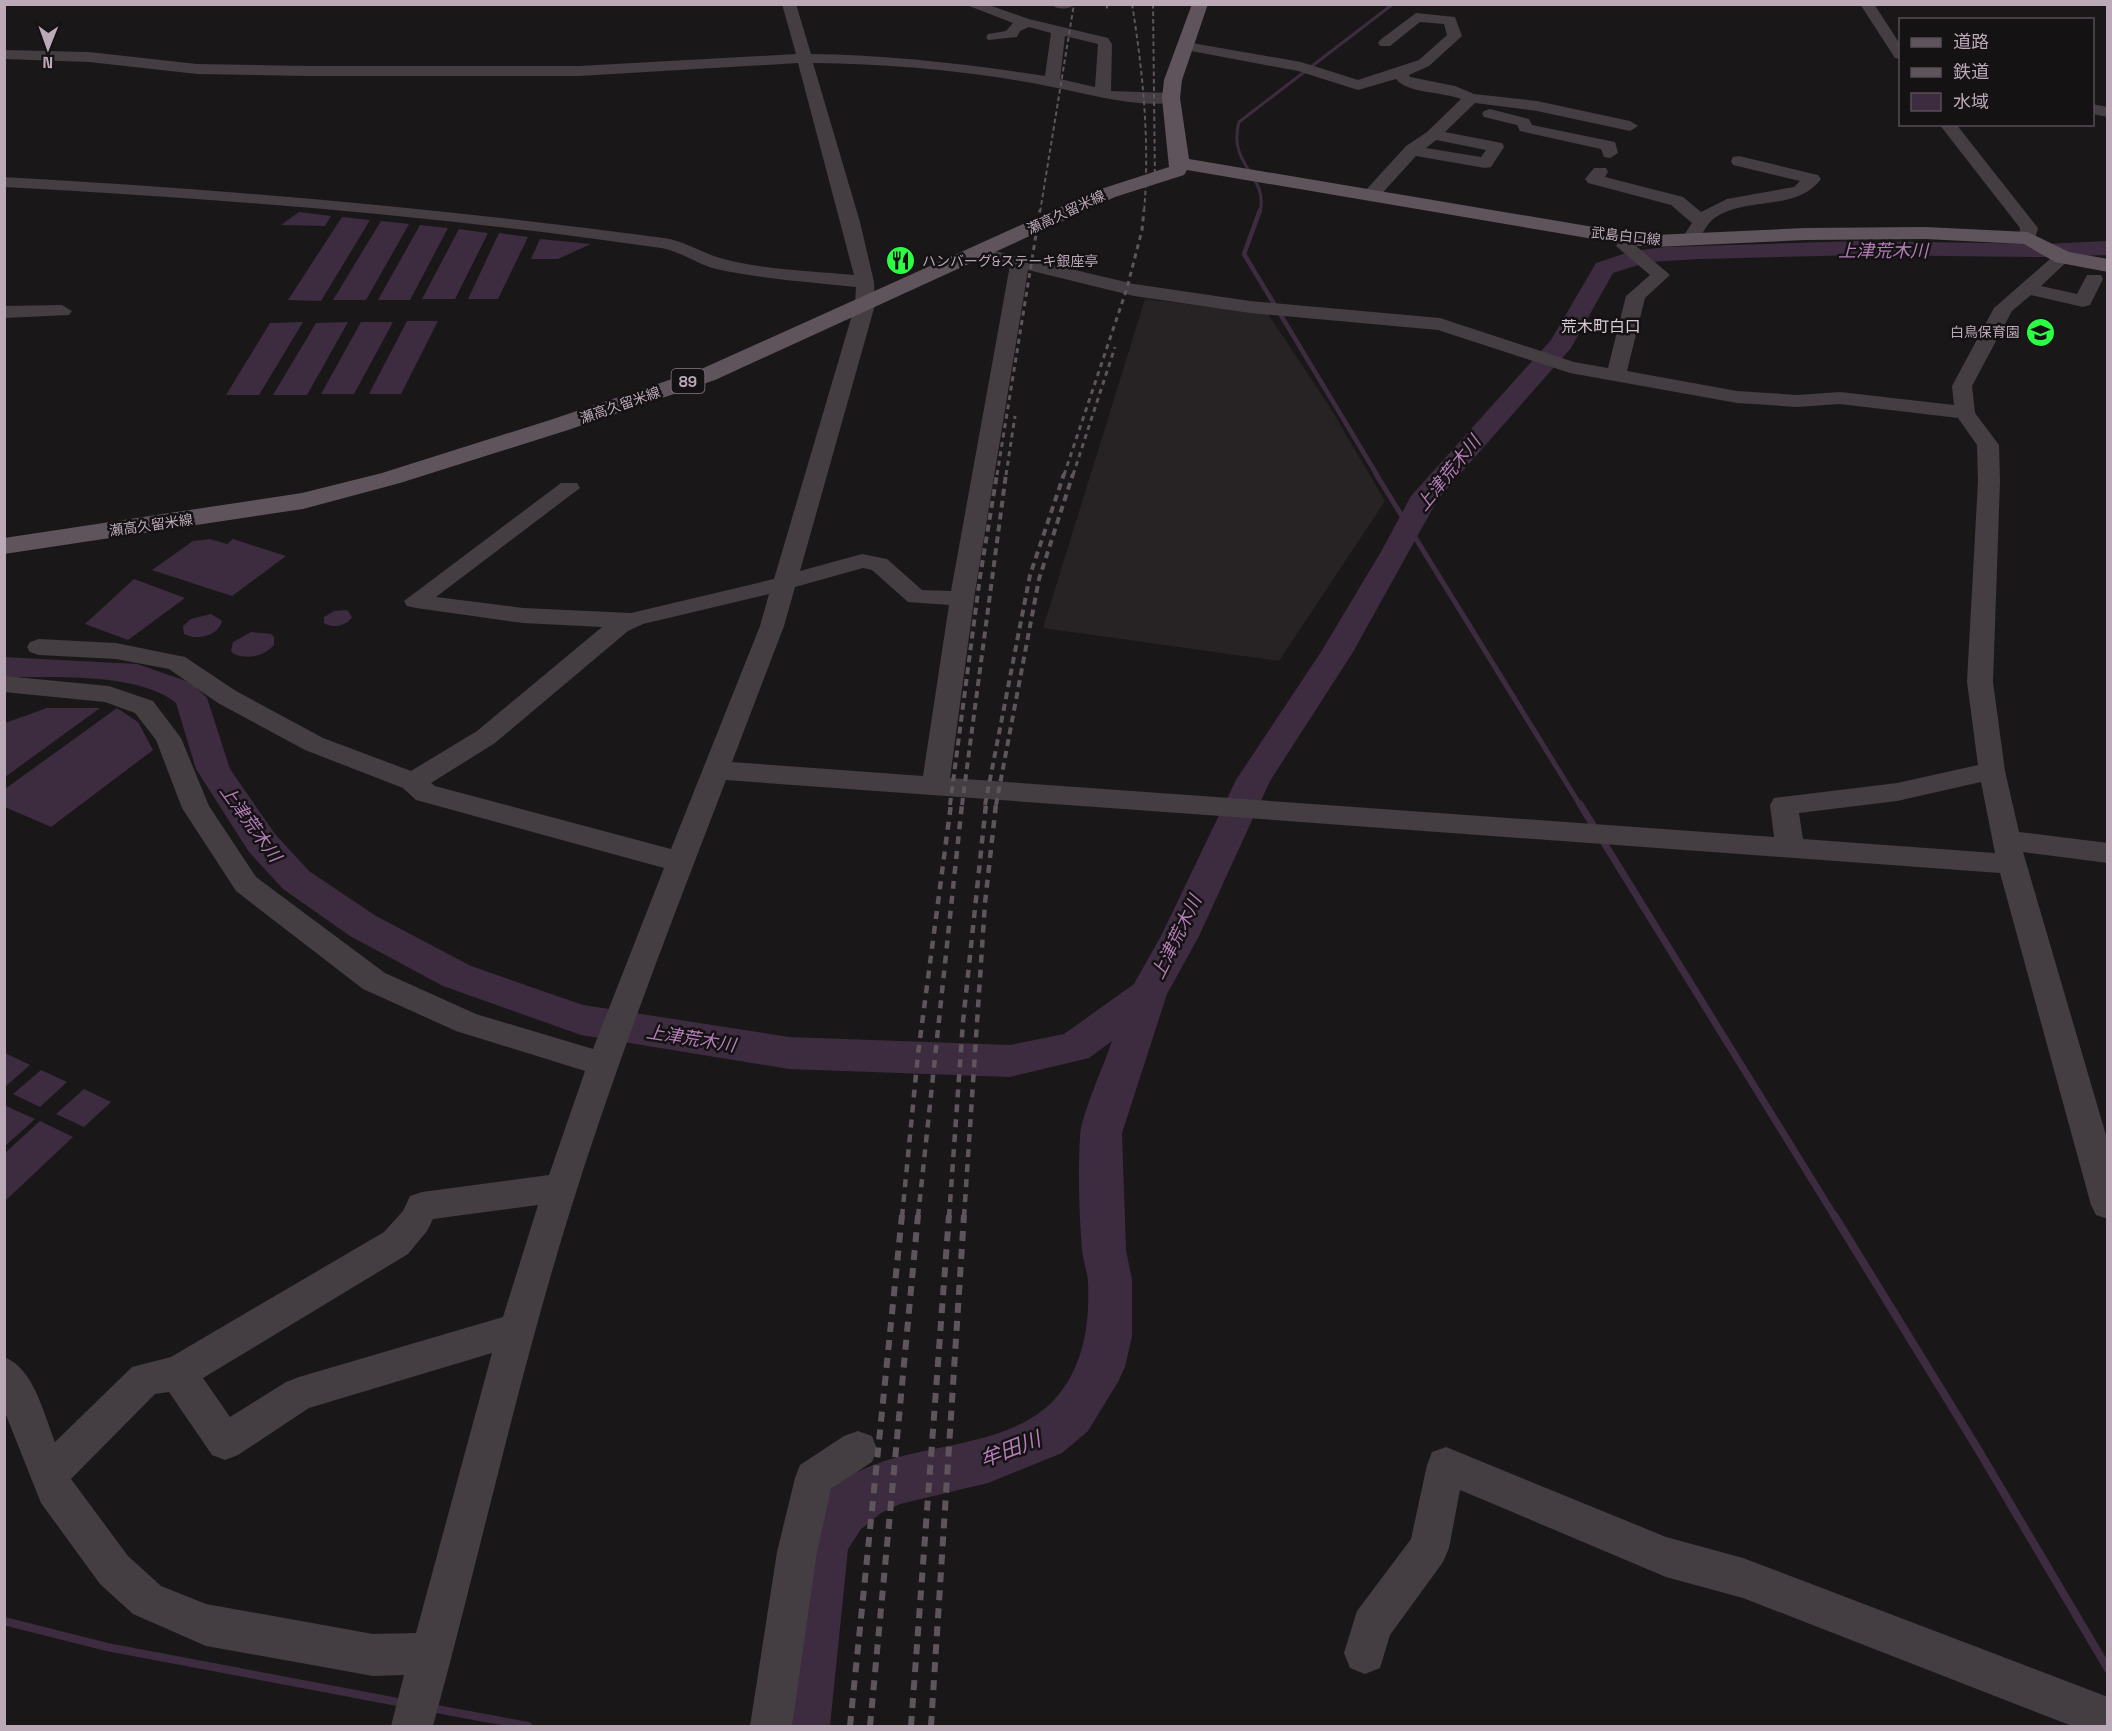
<svg xmlns="http://www.w3.org/2000/svg" width="2112" height="1731" font-family="'Space Grotesk','Noto Sans JP',sans-serif">
<style>
.built{fill:#272325}
.water{fill:#3d2c3f}
.lines{fill:none;stroke-linecap:round;stroke-linejoin:round}
.stream-far4{stroke:#3d2c3f;stroke-width:3}
.stream-far3{stroke:#3d2c3f;stroke-width:4.5}
.stream-far2{stroke:#3d2c3f;stroke-width:5}
.stream-far1{stroke:#3d2c3f;stroke-width:7}
.stream{stroke:#3d2c3f;stroke-width:8}
.river{fill:#3d2c3f;fill-rule:evenodd}
.minor{fill:#443d42;fill-rule:evenodd}
.major{fill:#5f545c;fill-rule:evenodd}
.rail-far4{stroke:#5e545c;stroke-width:2;stroke-dasharray:4.5 3;stroke-linecap:butt}
.rail-far3{stroke:#5e545c;stroke-width:3;stroke-dasharray:5 4.5;stroke-linecap:butt}
.rail-far2{stroke:#5e545c;stroke-width:4;stroke-dasharray:7 5;stroke-linecap:butt}
.rail-far1{stroke:#5e545c;stroke-width:4.5;stroke-dasharray:8 7;stroke-linecap:butt}
.rail{stroke:#5e545c;stroke-width:6;stroke-dasharray:10 8;stroke-linecap:butt}
.labels{text-anchor:middle;dominant-baseline:central;stroke-width:5;stroke-linejoin:round;paint-order:stroke}
.far-street-label{font-size:14px;fill:#bba9b8;stroke:#151214}
.far-poi-label{font-size:14px;fill:#bba9b8;stroke:#151214;text-anchor:start}
.shield{fill:#151214;stroke:#897c87;stroke-width:1.5}
.shield-label{font-size:15px;font-weight:bold;fill:#bba9b8}
.far-quarter-label{font-size:16px;fill:#d6cad4;stroke:#151214}
.water-label{font-size:18px;font-style:italic;fill:#b47db8;stroke:#151214}
.near-water-label{font-size:21px;font-style:italic;fill:#b47db8;stroke:#151214}
</style>
<rect width="100%" height="100%" fill="#1a1719"/>
<path class="built" d="M 1145,299 L 1268,314 L 1331,409 L 1385,501 L 1279,661 L 1043,628 Z"/>
<path class="water" d="M 299,212 L 331,216 L 325,226 L 281,225 Z
M 342,217 L 370,220 L 321,301 L 288,300 Z
M 381,221 L 409,224 L 366,300 L 333,300 Z
M 420,225 L 448,228 L 410,300 L 378,300 Z
M 459,229 L 488,233 L 455,299 L 422,299 Z
M 499,233 L 528,237 L 498,299 L 468,299 Z
M 540,239 L 591,244 L 558,259 L 531,259 Z
M 407,321 L 438,321 L 401,394 L 369,394 Z
M 303,322 L 259,395 L 226,395 L 270,323 Z
M 348,322 L 307,395 L 273,395 L 316,323 Z
M 361,322 L 393,322 L 354,394 L 321,394 Z
M 210,539 L 227,544 L 233,539 L 286,556 L 232,596 L 152,570 L 193,541 Z
M 134,579 L 185,598 L 128,640 L 85,624 Z
M 347,610 L 352,617 C 346,626 333,629 324,623 L 324,617 L 334,611 Z
M 211,614 L 222,621 C 218,636 197,641 184,634 L 183,626 L 191,619 Z
M 251,632 L 271,634 L 274,637 L 274,645 C 264,656 248,660 234,654 L 231,651 L 233,642 Z
M 47,708 L 100,708 L 5,777 L 5,723 Z
M 117,708 L 138,722 L 153,750 L 51,827 L 5,807 L 5,789 Z
M 5,1053 L 30,1065 L 5,1087 Z
M 41,1070 L 67,1082 L 40,1107 L 13,1094 Z
M 84,1089 L 111,1102 L 84,1127 L 56,1114 Z
M 4,1105 L 35,1119 L 5,1146 L 4,1146 Z
M 40,1121 L 73,1137 L 5,1201 L 5,1153 Z"/>
<g class="lines">
<path class="stream-far4" d="M 1260,212 C 1269,175 1227,166 1239,122 L 1393,4"/>
<path class="stream-far3" d="M 1260,210 L 1244,254 L 1377,475"/>
<path class="stream-far2" d="M 1376,474 L 1580,805"/>
<path class="stream-far1" d="M 1580,804 L 1835,1217"/>
<path class="stream" d="M 1834,1215 L 1976,1446 L 2108,1669
M 4,1621 L 107,1647 L 403,1703
M 431,1708 L 528,1726"/>
<path class="river" d="M 1858,241 L 2043,244 L 2108,241 L 2108,255 L 2043,257 L 1858,255 L 1700,259 L 1648,262 L 1613,273 L 1571,348 L 1438,499 L 1353,652 L 1270,781 L 1199,936 L 1167,994 L 1122,1133 L 1126,1250 L 1132,1280 L 1132,1336 L 1125,1367 L 1118,1382 L 1088,1431 L 1062,1453 L 988,1483 L 900,1504 L 881,1513 L 861,1529 L 848,1549 L 830,1726 L 776,1726 L 799,1542 C 805,1526 814,1507 826,1495 C 882,1436 997,1460 1054,1400 C 1084,1367 1090,1324 1088,1281 C 1087,1270 1083,1260 1082,1250 C 1079,1213 1078,1172 1080,1136 C 1081,1115 1105,1063 1112,1041 L 1089,1058 L 1010,1077 L 789,1069 L 581,1035 L 443,986 L 350,936 L 283,889 L 249,852 L 196,769 L 176,703 C 138,672 52,678 4,677 L 4,657 L 137,664 L 192,683 L 207,698 L 230,769 L 275,834 L 309,871 L 376,916 L 471,966 L 583,1005 L 789,1037 L 1010,1045 L 1064,1034 L 1134,984 L 1161,936 L 1236,780 L 1321,652 L 1382,550 L 1411,496 L 1551,340 L 1596,263 L 1632,251 L 1666,247 Z"/>
<path class="minor" d="M 782,4 L 796,4 L 811,54 C 890,55 967,64 1045,76 L 1051,33 L 1029,27 L 1020,31 L 1017,37 L 988,40 L 986,37 L 988,34 L 1006,31 L 1013,23 L 964,4 L 986,4 L 1029,19 L 1108,38 L 1112,44 L 1111,91 L 1171,93 L 1179,98 C 1167,112 1098,97 1081,93 C 993,73 903,64 813,63 L 860,222 L 874,282 L 875,305 L 800,571 L 862,554 L 887,559 L 922,590 L 951,591 L 1010,265 L 972,256 L 969,252 L 972,248 L 978,247 L 1134,284 L 1250,301 L 1440,318 L 1574,362 L 1608,368 L 1626,296 L 1650,275 L 1616,246 L 1623,235 L 1629,234 L 1638,239 L 1635,245 L 1670,275 L 1645,298 L 1627,371 L 1737,391 L 1797,395 L 1840,392 L 1954,405 L 1952,386 L 1994,308 L 2057,253 L 2063,251 L 2072,257 L 2041,286 L 2077,294 L 2087,275 L 2101,275 L 2103,279 L 2090,305 L 2083,307 L 2031,295 L 2012,311 L 1972,386 L 1975,413 L 1999,445 L 2000,481 L 1993,682 L 2005,771 L 2019,832 L 2108,843 L 2108,863 L 2023,852 L 2108,1142 L 2108,1219 L 2096,1215 L 2091,1205 L 2000,873 L 726,780 C 670,926 613,1071 567,1221 C 516,1387 479,1558 433,1726 L 391,1726 L 404,1675 L 373,1676 L 206,1646 L 133,1614 L 100,1584 L 41,1503 L 4,1410 L 4,1357 C 34,1368 44,1415 55,1442 L 132,1367 L 171,1357 L 384,1232 L 403,1211 L 410,1196 L 422,1192 L 549,1175 L 585,1071 L 456,1031 L 363,989 L 236,891 L 182,808 L 156,740 L 135,713 L 105,702 L 4,692 L 4,676 L 109,686 L 153,701 L 181,738 L 209,806 L 256,877 L 385,973 L 476,1014 L 593,1049 L 664,868 L 416,800 L 403,788 L 305,750 L 218,703 L 169,669 L 116,659 L 39,655 L 30,652 L 27,647 L 30,642 L 39,639 L 116,643 L 185,657 L 236,691 L 323,738 L 411,771 L 477,731 L 602,627 L 523,623 L 416,608 L 407,606 L 404,601 L 561,483 L 577,483 L 580,488 L 436,597 L 523,608 L 631,613 L 774,579 L 855,305 L 856,287 C 809,282 762,279 716,269 C 697,264 680,251 661,248 C 443,216 224,199 4,187 L 4,177 C 225,189 445,209 664,238 C 685,241 703,254 724,259 C 765,270 811,271 854,275 L 798,63 L 579,76 L 307,76 L 197,74 L 89,62 L 4,59 L 4,50 L 89,52 L 197,64 L 307,66 L 579,66 L 796,54 ZM 1065,36 L 1098,44 L 1095,87 L 1060,79 ZM 1028,270 L 1134,296 L 1250,313 L 1438,330 L 1570,373 L 1737,403 L 1797,407 L 1840,404 L 1958,418 L 1977,445 L 1978,481 L 1967,682 L 1978,765 L 1897,783 L 1774,798 L 1770,805 L 1774,837 L 950,778 L 975,592 ZM 863,568 L 872,570 L 908,602 L 949,605 L 923,776 L 732,762 L 784,626 L 795,587 ZM 769,594 L 760,626 L 671,849 L 435,786 L 431,783 L 495,743 L 628,631 L 643,624 ZM 1981,782 L 1995,853 L 1803,839 L 1799,813 L 1897,801 ZM 538,1205 L 503,1317 L 299,1377 L 286,1382 L 230,1417 L 203,1378 L 408,1254 L 427,1231 L 433,1219 ZM 492,1353 L 416,1633 L 373,1634 L 206,1604 L 161,1586 L 128,1556 L 71,1479 L 155,1394 L 169,1392 L 212,1455 L 225,1460 L 238,1455 L 309,1408 Z
M 1051,4 L 1075,4 C 1070,10 1056,10 1051,4 Z
M 1860,4 L 1874,4 L 1900,44 L 1900,59 L 1895,58 Z
M 1416,13 L 1455,17 L 1462,36 L 1429,66 L 1409,75 L 1410,77 L 1455,86 L 1474,94 L 1537,101 L 1630,121 L 1638,126 L 1630,131 L 1537,111 L 1475,103 L 1445,132 L 1502,143 L 1504,147 L 1491,167 L 1485,168 L 1416,156 L 1377,199 L 1365,199 L 1362,195 L 1365,191 L 1406,146 L 1427,132 L 1461,99 C 1444,92 1406,93 1396,79 L 1358,90 L 1298,71 L 1186,50 L 1179,46 L 1186,42 L 1301,62 L 1358,80 L 1419,60 L 1447,35 L 1444,24 L 1420,22 L 1390,46 L 1380,46 L 1378,43 L 1380,40 ZM 1436,140 L 1486,150 L 1481,157 L 1426,148 Z
M 2092,104 L 2108,107 L 2108,117 L 2092,114 Z
M 1490,109 L 1529,119 L 1532,125 L 1615,142 L 1618,153 L 1610,158 L 1604,157 L 1601,149 L 1520,131 L 1517,125 L 1484,117 L 1482,114 L 1484,111 Z
M 1939,124 L 1956,124 L 2038,228 L 2034,242 L 2022,242 L 2019,238 L 2020,228 Z
M 1739,156 L 1818,175 L 1821,179 C 1796,213 1744,195 1712,220 C 1706,225 1701,237 1696,244 L 1690,245 L 1681,240 L 1692,223 L 1671,205 L 1588,183 L 1585,179 L 1594,168 L 1606,168 L 1608,172 L 1605,177 L 1683,197 L 1701,212 L 1727,199 L 1794,187 L 1800,181 L 1733,165 L 1731,161 L 1733,157 Z
M 62,305 L 72,311 L 69,315 L 4,318 L 4,306 Z
M 858,1431 L 872,1436 L 877,1449 L 872,1462 L 831,1489 L 817,1552 L 792,1726 L 750,1726 L 777,1552 L 795,1478 L 800,1465 L 844,1436 Z
M 1446,1447 L 1666,1537 L 1743,1558 L 2108,1697 L 2108,1726 L 2072,1726 L 1743,1598 L 1666,1577 L 1460,1490 L 1449,1548 L 1443,1562 L 1390,1635 L 1380,1668 L 1365,1674 L 1350,1668 L 1344,1653 L 1357,1611 L 1411,1539 L 1427,1465 L 1432,1452 Z"/>
<path class="major" d="M 1192,4 L 1208,4 L 1182,80 L 1180,98 L 1189,159 L 1629,233 L 1655,235 L 1805,228 L 1925,227 L 2028,232 L 2069,252 L 2108,259 L 2108,272 L 2055,262 L 2024,244 L 1925,239 L 1805,240 L 1655,247 L 1629,245 L 1187,170 L 1184,175 L 1115,197 L 715,380 L 568,430 L 400,483 L 303,509 L 4,554 L 4,538 L 302,493 L 382,473 L 550,420 L 699,370 L 1101,189 L 1169,167 L 1162,98 L 1164,80 Z"/>
<path class="rail-far4" d="M 1107,4 L 1107,9
M 1132,4 C 1143,72 1150,143 1144,212
M 1153,4 L 1155,182
M 1040,212 L 1074,4"/>
<path class="rail-far3" d="M 997,475 L 1040,210
M 1006,475 L 1015,416
M 1064,475 L 1127,288 L 1142,230 L 1144,210
M 1073,475 L 1115,347"/>
<path class="rail-far2" d="M 950,805 L 980,577 L 997,474
M 962,805 L 1006,474
M 985,805 L 1030,575 L 1064,474
M 996,805 L 1039,579 L 1073,474"/>
<path class="rail-far1" d="M 902,1217 L 918,1054 L 951,804
M 918,1217 L 962,804
M 949,1217 L 963,1022 L 986,804
M 964,1217 L 985,903 L 996,804"/>
<path class="rail" d="M 850,1726 L 902,1215
M 870,1726 L 918,1215
M 911,1726 L 949,1215
M 931,1726 L 964,1215"/>
</g>
<defs>
<symbol id="restaurant-disc" viewBox="-11 -11 22 22"><circle r="9.5" fill="#2aff44" stroke="#151214"/><path d="M-5-6h1v4h1v-4h1v4h1v-4h1v5L-1.5 .5V6h-2V.5L-5-1ZM5-6V6H3V1.5H1.5Q1.5-4 5-6Z" fill="#111"/></symbol>
<symbol id="school-disc" viewBox="-11 -11 22 22"><circle r="9.5" fill="#2aff44" stroke="#151214"/><path d="M0-5L7-2L0 1L-7-2ZM-4 1L0 2.5L4 1V4Q0 6-4 4Z" fill="#111"/></symbol>
</defs>
<g fill-rule="evenodd">
<use href="#restaurant-disc" x="884" y="244" width="33" height="33"/>
<use href="#school-disc" x="2024" y="316" width="33" height="33"/>
</g>
<g class="labels">
<g class="far-street-label">
<text transform="translate(1066 212) rotate(-25)">瀬高久留米線</text>
<text transform="translate(1626 236) rotate(6)">武島白口線</text>
<text transform="translate(620 405) rotate(-19)">瀬高久留米線</text>
<text transform="translate(151 525) rotate(-8)">瀬高久留米線</text>
</g>
<g class="far-poi-label">
<text x="922" y="261">ハンバーグ&amp;ステーキ銀座亭</text>
<text x="2020" y="332" text-anchor="end">白鳥保育園</text>
</g>
<rect class="shield" x="671.5" y="369" width="33" height="24" rx="4.5"/>
<g class="shield-label">
<text x="688" y="381">89</text>
</g>
<g class="far-quarter-label">
<text x="1601" y="326">荒木町白口</text>
</g>
<g class="water-label">
<text x="1883" y="250">上津荒木川</text>
<text transform="translate(1448 473) rotate(-51)">上津荒木川</text>
<text transform="translate(251 823) rotate(54)">上津荒木川</text>
<text transform="translate(1176 937) rotate(-64)">上津荒木川</text>
<text transform="translate(691 1038) rotate(9)">上津荒木川</text>
</g>
<g class="near-water-label">
<text transform="translate(1010 1449) rotate(-21)">牟田川</text>
</g>
</g>
<rect width="2112" height="1731" fill="none" stroke="#bba9b8" stroke-width="12"/>
<rect x="1899" y="18" width="195" height="108" fill="#151214" stroke="#574e56" stroke-width="1.5"/>
<rect x="1911" y="38" width="30" height="9" fill="#5f545c" stroke="#574e56" stroke-width="1.5"/>
<text x="1953" y="48" font-size="18" fill="#bba9b8">道路</text>
<rect x="1911" y="68" width="30" height="9" fill="#5e545c" stroke="#574e56" stroke-width="1.5"/>
<text x="1953" y="78" font-size="18" fill="#bba9b8">鉄道</text>
<rect x="1911" y="93" width="30" height="18" fill="#3d2c3f" stroke="#574e56" stroke-width="1.5"/>
<text x="1953" y="108" font-size="18" fill="#bba9b8">水域</text>
<g transform="translate(48 48) rotate(181)" stroke="#151214" stroke-width="4.5" paint-order="stroke">
<path d="M0-4.5L10 22L0 15L-10 22Z" fill="#bba9b8"/>
<text y="-9" font-size="16" font-weight="bold" text-anchor="middle" fill="#bba9b8">N</text>
</g>
</svg>
